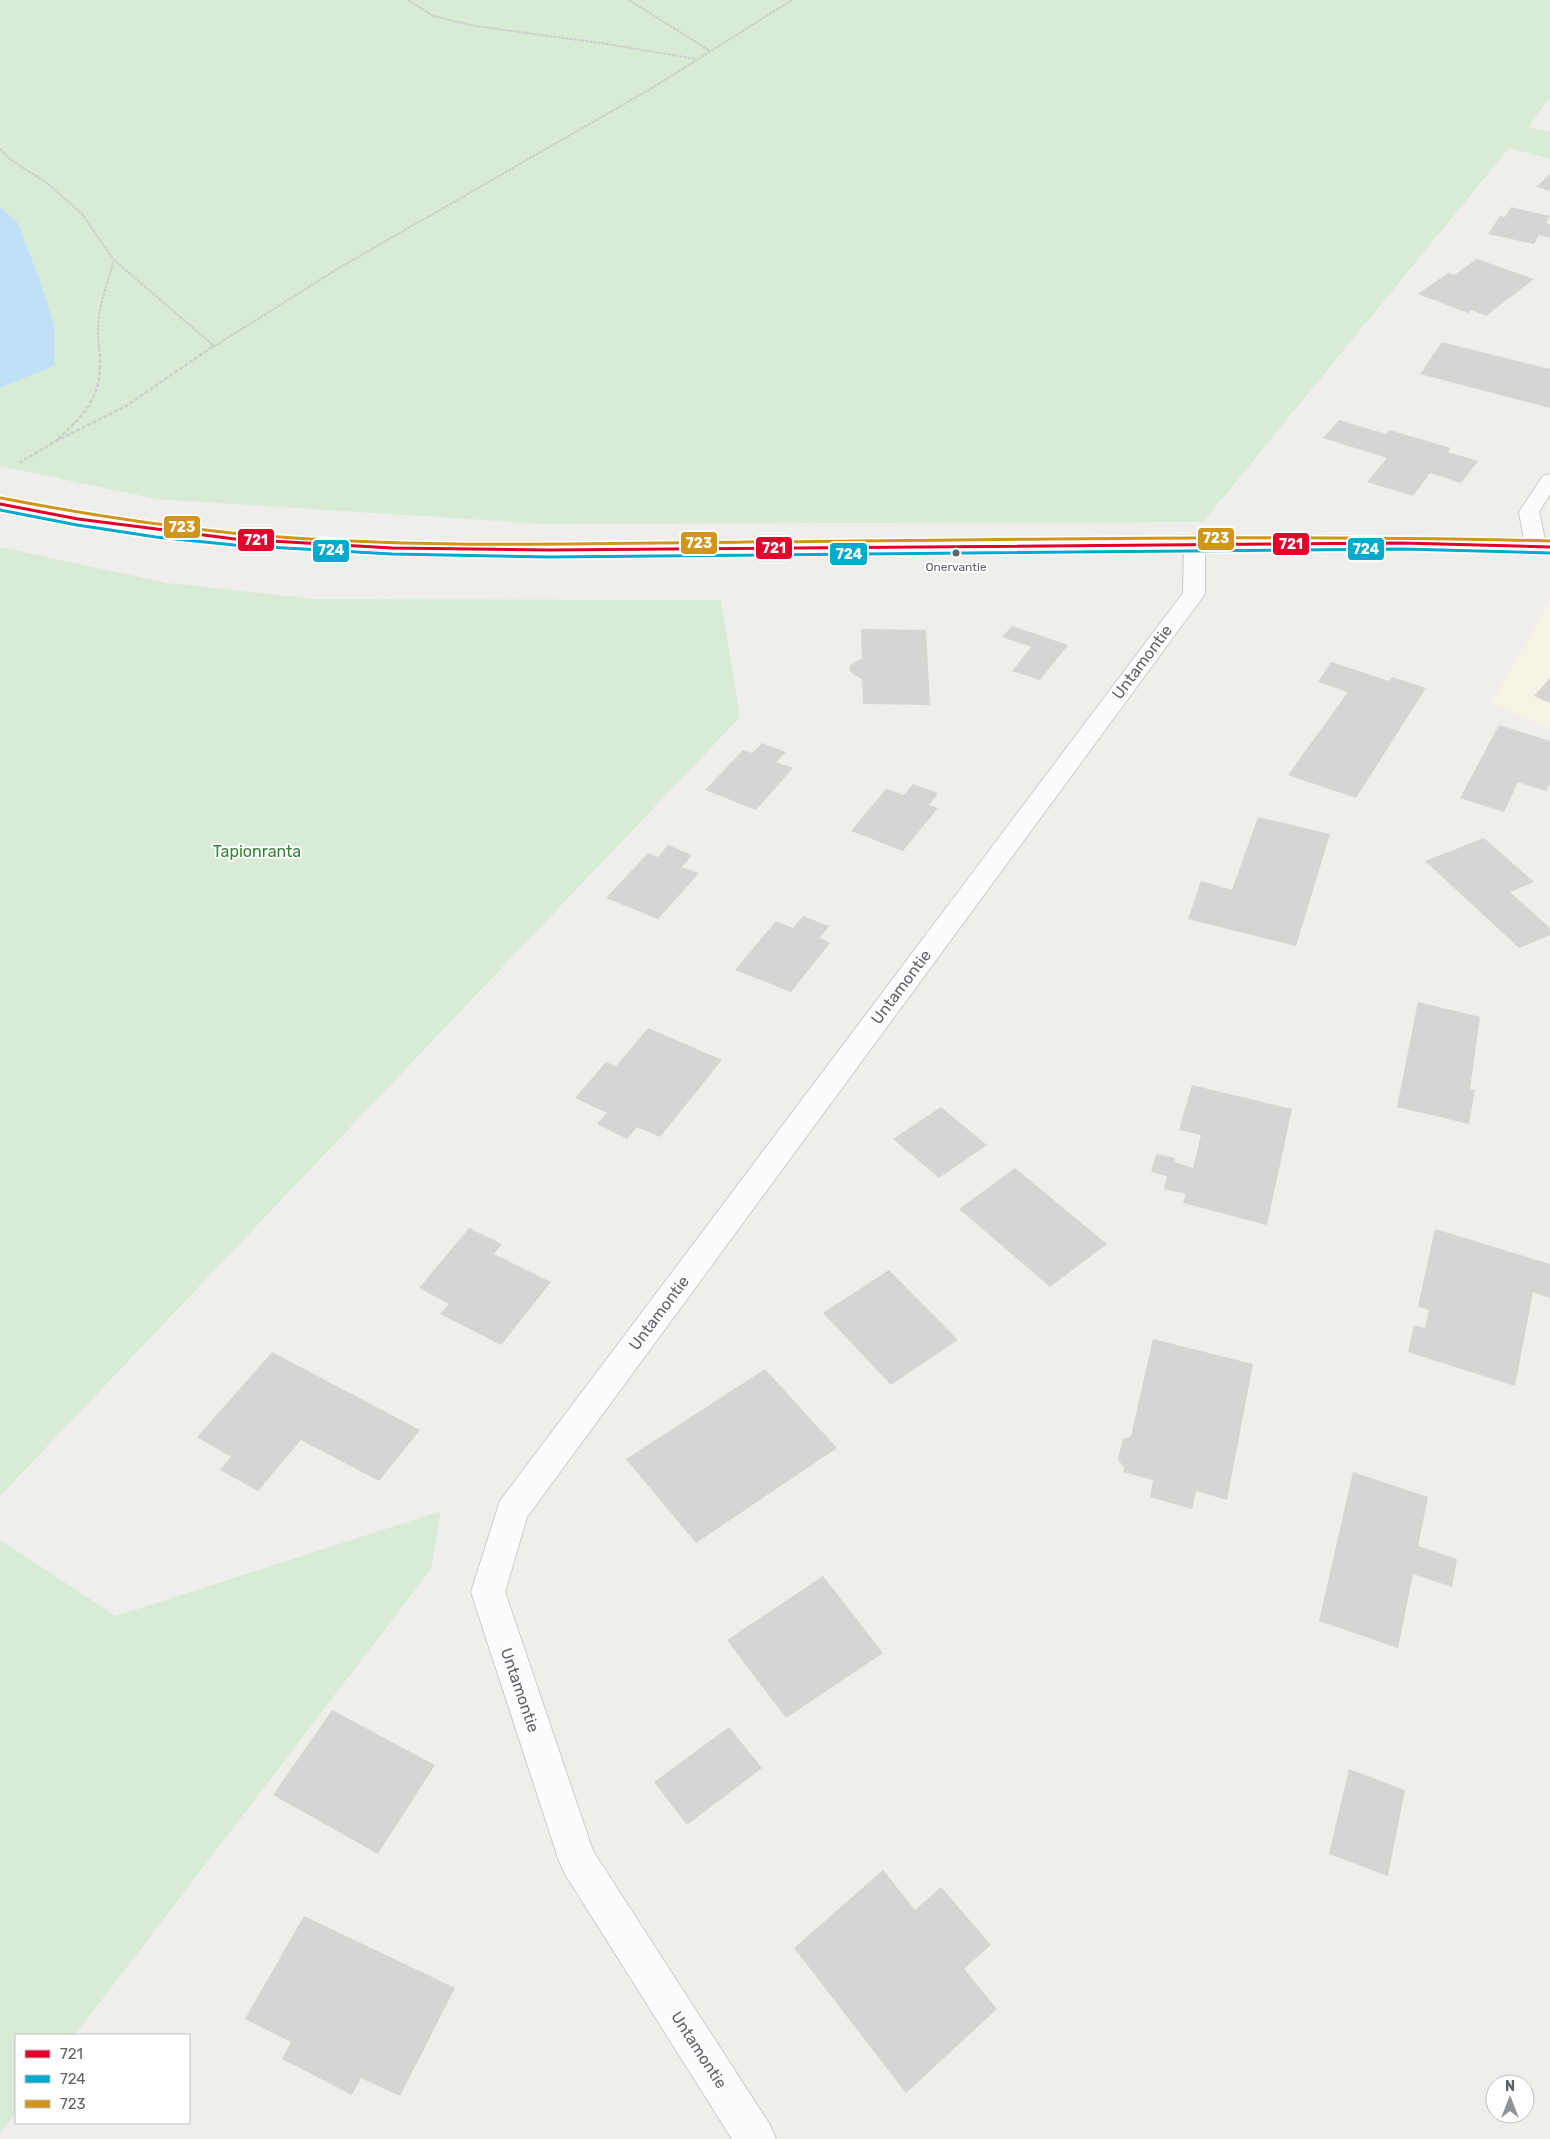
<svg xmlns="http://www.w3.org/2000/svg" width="1550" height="2139" font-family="Rubik,sans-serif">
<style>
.commercial{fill:#f7f3e4}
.green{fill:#d8ebd6}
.water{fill:#bfe0f9}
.building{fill:#d6d5d3}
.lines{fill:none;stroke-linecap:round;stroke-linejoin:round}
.minor-casing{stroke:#cbcccc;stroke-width:2}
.path-far1{stroke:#cacfcc;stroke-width:2;stroke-dasharray:3 1;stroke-linecap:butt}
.path{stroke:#cacfcc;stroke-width:2.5;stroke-dasharray:4 2;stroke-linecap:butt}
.minor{fill:#fdfcfc;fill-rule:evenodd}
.bus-1-casing{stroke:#fff;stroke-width:6}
.bus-2-casing{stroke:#fff;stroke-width:6}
.bus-3-casing{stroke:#fff;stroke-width:6}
.bus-1{stroke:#e4002b;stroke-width:3}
.bus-2{stroke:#00a9ce;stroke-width:3}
.bus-3{stroke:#d1951a;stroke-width:3}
.bus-dot{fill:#5f6368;stroke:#fff;stroke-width:2}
.labels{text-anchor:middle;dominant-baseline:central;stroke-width:4;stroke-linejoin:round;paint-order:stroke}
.far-bus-label{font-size:12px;fill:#5f6368;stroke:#fff}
.street-label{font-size:16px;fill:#5f6368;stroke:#fff}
.park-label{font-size:16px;fill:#348238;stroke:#fff}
.line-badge{stroke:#fff;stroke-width:2}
.badge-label{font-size:14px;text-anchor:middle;font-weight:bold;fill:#fff}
</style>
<rect width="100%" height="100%" fill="#efeeea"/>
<path class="commercial" d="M 1550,601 L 1550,728 L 1491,703 Z"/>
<path class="green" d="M 0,0 L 1550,0 L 1550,97 L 1528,127 L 1550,132 L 1550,159 L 1509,148 L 1203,522 L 543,524 L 156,499 L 0,466 L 0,388 L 54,366 L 54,325 L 39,278 L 18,223 L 0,207 Z
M 0,547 L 167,583 L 316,599 L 721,600 L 740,717 L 0,1496 Z
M 441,1511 L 431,1569 L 75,2035 L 16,2035 L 16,2113 L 0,2134 L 0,1540 L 116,1616 Z"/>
<path class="water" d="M 0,207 L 18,223 L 39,278 L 54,325 L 54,366 L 0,388 Z"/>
<path class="building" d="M 1550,174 L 1550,191 L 1536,187 Z
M 1511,207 L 1550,216 L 1546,223 L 1550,224 L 1550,238 L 1539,235 L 1534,244 L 1488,234 L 1500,216 L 1505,217 Z
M 1477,259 L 1534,279 L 1486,316 L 1472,310 L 1468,313 L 1418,294 L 1448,273 L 1454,275 Z
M 1442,342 L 1550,369 L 1550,408 L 1420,374 Z
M 1339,420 L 1386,434 L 1389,430 L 1451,448 L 1448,452 L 1478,461 L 1461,483 L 1430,473 L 1413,496 L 1367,482 L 1387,458 L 1323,438 Z
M 1012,626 L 1068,645 L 1040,680 L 1012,671 L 1031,647 L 1002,637 Z
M 861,629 L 926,630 L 930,705 L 863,704 L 862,679 L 854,675 L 850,671 L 850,666 L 854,662 L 862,659 Z
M 1331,662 L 1389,681 L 1392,677 L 1426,688 L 1356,798 L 1288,775 L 1348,692 L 1318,682 Z
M 1550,678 L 1550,703 L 1534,696 Z
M 1499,725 L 1550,741 L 1550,783 L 1546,791 L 1518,782 L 1504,812 L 1460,798 Z
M 762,743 L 786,752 L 776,762 L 793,768 L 756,810 L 705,790 L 743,750 L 752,753 Z
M 913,784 L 938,793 L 929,805 L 938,808 L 903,851 L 851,831 L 886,789 L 904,795 Z
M 1258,817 L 1330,834 L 1296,946 L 1188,919 L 1201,881 L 1232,890 Z
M 1484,838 L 1534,882 L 1510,892 L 1550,928 L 1550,935 L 1519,948 L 1425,861 Z
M 668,845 L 692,855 L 682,867 L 699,873 L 658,919 L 606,898 L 648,853 L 658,857 Z
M 803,916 L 829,926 L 820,938 L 830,943 L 791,992 L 735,970 L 776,921 L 793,928 Z
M 1418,1002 L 1480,1017 L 1470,1089 L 1475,1090 L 1469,1124 L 1397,1107 Z
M 648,1028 L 722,1060 L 660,1137 L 637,1127 L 627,1139 L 597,1124 L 607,1113 L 575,1098 L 606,1062 L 616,1066 Z
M 1192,1085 L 1292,1109 L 1267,1225 L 1183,1203 L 1186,1194 L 1164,1189 L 1167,1176 L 1151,1172 L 1156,1154 L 1175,1158 L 1175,1162 L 1193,1168 L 1201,1135 L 1179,1130 Z
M 941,1107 L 987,1145 L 939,1178 L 893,1139 Z
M 1015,1168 L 1107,1244 L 1050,1287 L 959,1209 Z
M 469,1228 L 502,1244 L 494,1254 L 551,1282 L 501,1345 L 440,1314 L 449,1304 L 419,1288 Z
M 1435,1229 L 1550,1264 L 1550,1298 L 1533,1292 L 1515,1386 L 1408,1352 L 1414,1325 L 1425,1328 L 1429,1310 L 1418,1306 Z
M 889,1270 L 958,1340 L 891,1385 L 823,1313 Z
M 1153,1339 L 1253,1364 L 1227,1500 L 1196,1491 L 1192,1509 L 1150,1497 L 1153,1480 L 1123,1472 L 1124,1468 L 1118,1459 L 1123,1439 L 1131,1436 Z
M 272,1352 L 420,1430 L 379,1481 L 301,1440 L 258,1491 L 220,1470 L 231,1457 L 197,1437 Z
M 765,1369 L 837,1448 L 696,1543 L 626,1459 Z
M 1353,1472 L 1428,1497 L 1418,1546 L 1457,1559 L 1452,1587 L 1413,1574 L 1398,1648 L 1319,1621 Z
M 823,1576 L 883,1653 L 786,1718 L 727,1640 Z
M 332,1710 L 435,1765 L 378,1854 L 273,1795 Z
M 729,1727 L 762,1768 L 687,1825 L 654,1782 Z
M 1349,1769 L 1405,1790 L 1388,1876 L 1329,1854 Z
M 883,1870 L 915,1910 L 941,1887 L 991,1945 L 964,1969 L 997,2009 L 906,2093 L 794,1948 Z
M 304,1916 L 455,1988 L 400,2096 L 361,2078 L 352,2095 L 282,2059 L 291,2042 L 245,2019 Z"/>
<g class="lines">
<defs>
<path id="minor" d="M 1550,474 L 1550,494 L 1539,512 L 1545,540 L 1550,541 L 1550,553 L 1439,549 L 1205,550 L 1205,593 L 1202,598 L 527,1517 L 505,1592 L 593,1851 L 770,2125 L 776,2139 L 732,2139 L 565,1874 L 559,1861 L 471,1592 L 500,1501 L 1183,593 L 1184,550 C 1037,551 890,553 743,555 C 574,557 404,560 236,545 C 157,538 78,525 0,510 L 0,498 C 79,513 157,526 237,533 C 423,548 609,544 795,541 C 997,539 1199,538 1402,537 L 1524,539 L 1519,512 L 1543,476 Z"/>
</defs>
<use href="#minor" class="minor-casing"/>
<path class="path-far1" d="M 408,0 L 433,16 L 475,26 L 601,43 L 696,59
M 629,0 L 710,51
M 0,149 L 11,160 L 47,183 L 82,214 L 114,260 L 214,346
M 99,347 C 95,310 105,294 114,260
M 213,347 L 339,268 L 652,88 L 792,0"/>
<path class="path" d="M 58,439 C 91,408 104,393 99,345
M 19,463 L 56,441 L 126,406 L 215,345"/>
<use href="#minor" class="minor"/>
<defs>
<path id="bus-1" d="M 0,504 L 78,519 L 235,539 L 392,548 L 550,550 L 1402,543 L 1550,547"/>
<path id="bus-2" d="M 0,510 L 77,525 L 156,537 L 234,545 L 392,554 L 550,557 L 1402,549 L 1550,553"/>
<path id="bus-3" d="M 1,498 C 78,513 155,525 232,533 C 403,549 576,544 747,542 C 1014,540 1282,534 1550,541"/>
</defs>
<use href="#bus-1" class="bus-1-casing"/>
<use href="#bus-2" class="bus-2-casing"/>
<use href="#bus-3" class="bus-3-casing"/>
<use href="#bus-1" class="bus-1"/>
<use href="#bus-2" class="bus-2"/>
<use href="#bus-3" class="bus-3"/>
</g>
<circle class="bus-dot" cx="956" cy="553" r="4.5"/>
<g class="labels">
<g class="far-bus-label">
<text x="956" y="567">Onervantie</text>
</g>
<g class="street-label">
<text transform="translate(1142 662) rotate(-53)">Untamontie</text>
<text transform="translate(901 987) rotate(-53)">Untamontie</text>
<text transform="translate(659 1313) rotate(-53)">Untamontie</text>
<text transform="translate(520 1690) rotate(71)">Untamontie</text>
<text transform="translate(699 2050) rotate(57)">Untamontie</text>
</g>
<g class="park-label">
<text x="257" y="851">Tapionranta</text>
</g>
</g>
<g class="line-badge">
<rect x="163" y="515" width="38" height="24" rx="5" fill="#d1951a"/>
<rect x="1197" y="527" width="38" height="24" rx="5" fill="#d1951a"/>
<rect x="237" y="528" width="38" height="24" rx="5" fill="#e4002b"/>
<rect x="680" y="531" width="38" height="24" rx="5" fill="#d1951a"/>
<rect x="1272" y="532" width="38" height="24" rx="5" fill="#e4002b"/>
<rect x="755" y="536" width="38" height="24" rx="5" fill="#e4002b"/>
<rect x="1347" y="537" width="38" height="24" rx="5" fill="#00a9ce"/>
<rect x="312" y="539" width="38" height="24" rx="5" fill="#00a9ce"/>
<rect x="829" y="542" width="39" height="24" rx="5" fill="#00a9ce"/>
</g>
<g class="badge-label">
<text x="182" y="532">723</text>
<text x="1216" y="543">723</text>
<text x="256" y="545">721</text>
<text x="699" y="548">723</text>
<text x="1291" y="549">721</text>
<text x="774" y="553">721</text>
<text x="1366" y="554">724</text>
<text x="331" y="555">724</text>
<text x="849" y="559">724</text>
</g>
<rect x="15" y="2034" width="175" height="90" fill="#ffffff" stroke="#bfc1c3"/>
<rect x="25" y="2050" width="25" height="8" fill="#e4002b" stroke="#bfc1c3"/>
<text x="60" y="2059" font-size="15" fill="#5f6368">721</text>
<rect x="25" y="2075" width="25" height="8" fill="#00a9ce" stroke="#bfc1c3"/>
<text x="60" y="2084" font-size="15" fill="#5f6368">724</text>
<rect x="25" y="2100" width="25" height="8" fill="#d1951a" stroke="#bfc1c3"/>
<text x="60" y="2109" font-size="15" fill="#5f6368">723</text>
<g transform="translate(1510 2099)"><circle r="24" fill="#ffffff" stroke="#bfc1c3"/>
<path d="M0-4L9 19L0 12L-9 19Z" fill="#919496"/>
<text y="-8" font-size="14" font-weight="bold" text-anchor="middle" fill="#5f6368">N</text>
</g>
</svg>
